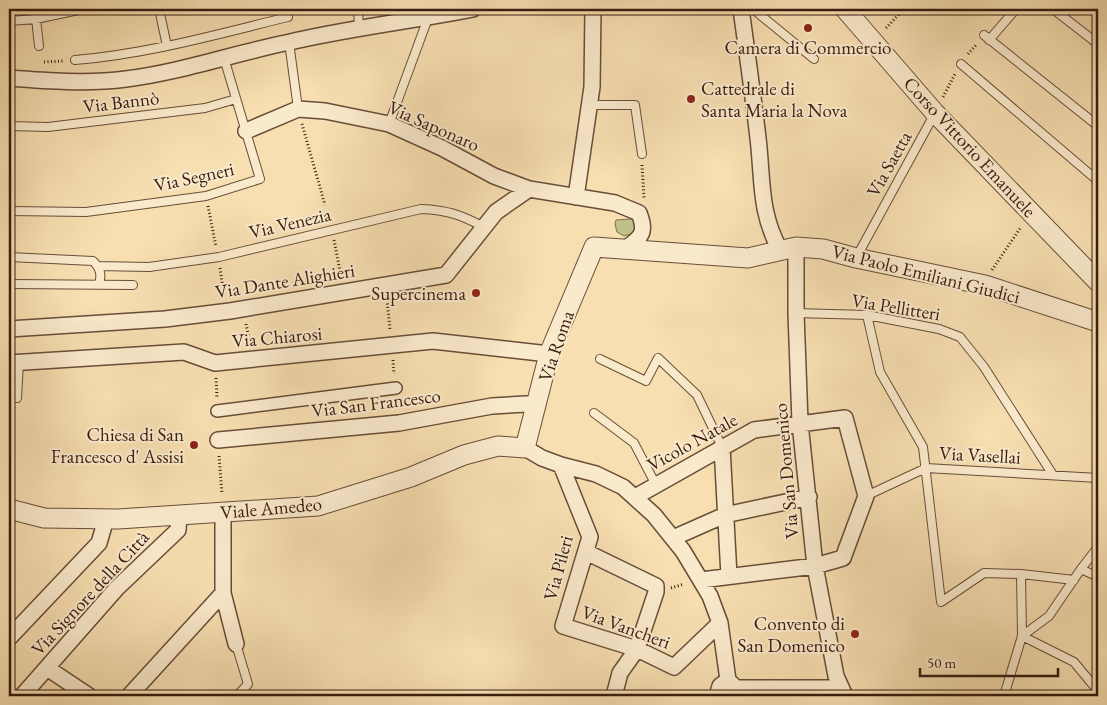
<svg xmlns="http://www.w3.org/2000/svg" width="1107" height="705" font-family="'EB Garamond',serif">
<style>
.green{fill:#c0c189;stroke:#7c6e4d}
.lines{fill:none;stroke-linecap:round;stroke-linejoin:round}
.service-casing{stroke:#684d39;stroke-width:10}
.pedestrian-casing{stroke:#684d39;stroke-width:14}
.minor-casing{stroke:#684d39;stroke-width:18}
.tertiary-casing{stroke:#684d39;stroke-width:21}
.path{stroke:#381c11;stroke-width:3;stroke-dasharray:1 2.5;stroke-linecap:butt}
.service{stroke:#faeacc;stroke-width:8}
.pedestrian{stroke:#faeacc;stroke-width:11}
.minor{stroke:#faeacc;stroke-width:15}
.tertiary{stroke:#faeacc;stroke-width:19}
.poi-dot{fill:#8f2418;stroke:#faeacc;stroke-width:2}
.labels{text-anchor:middle;dominant-baseline:central;stroke-width:4;stroke-linejoin:round;paint-order:stroke}
.poi-label{font-size:19px;fill:#381c11;stroke:#faeacc;text-anchor:end}
.street-label{font-size:19px;fill:#381c11;stroke:#faeacc}
</style>
<rect width="100%" height="100%" fill="#f7dfb1"/>
<filter id="stains"><feTurbulence type="fractalNoise" baseFrequency=".004" numOctaves="4"/><feColorMatrix values="0 0 0 0 .2 0 0 0 0 .09 0 0 0 0 .02 0 0 0 .5 -.17"/></filter>
<radialGradient id="worn" r=".72"><stop offset=".6" stop-color="#630" stop-opacity="0"/><stop offset="1" stop-color="#630" stop-opacity=".3"/></radialGradient>
<path class="green" d="M 631,219 L 635,222 L 635,228 L 631,234 L 624,236 L 617,232 L 615,224 L 616,220 Z"/>
<g class="lines">
<defs>
<path id="service" d="M 35,9 L 39,46
M 159,9 L 167,46
M 358,9 L 359,28
M 753,9 L 814,59
M 1053,9 L 1098,44
M 9,21 L 36,19 L 83,9
M 984,35 L 1098,126
M 989,40 L 1016,9
M 289,42 L 298,109
M 75,60 C 148,54 218,34 288,17 L 288,9
M 961,64 L 1098,181
M 590,105 L 635,105 L 642,154
M 389,124 L 428,18
M 9,126 L 48,127 L 205,108 L 236,99
M 9,211 L 86,212 L 206,196 L 260,179 L 224,58
M 9,257 L 93,261 C 100,268 102,274 99,284
M 856,258 L 935,113
M 98,266 L 149,267 L 219,257 L 421,209 C 448,210 461,215 484,227
M 9,284 L 133,285
M 796,313 L 867,315 L 939,329 L 960,337 L 984,367 L 1053,475
M 867,315 L 880,372 L 923,447 L 941,602 L 984,573 L 1021,574 L 1074,580
M 600,359 L 646,381 L 658,358 L 697,395 L 722,447
M 9,398 L 17,398 L 19,362
M 594,413 L 634,443 L 656,485
M 866,496 L 926,468 L 1098,478
M 1098,547 L 1081,569 L 1049,616 L 1022,636 L 1074,662 L 1098,691
M 1081,569 L 1098,577
M 236,644 L 248,684 L 237,696
M 1004,696 L 1022,636 L 1021,574"/>
<path id="pedestrian" d="M 217,411 L 396,388"/>
<path id="minor" d="M 741,9 C 747,52 753,95 758,138 C 763,180 759,212 780,250
M 9,78 C 48,81 87,84 126,79 C 182,72 235,53 290,42 C 350,28 412,21 473,9
M 246,131 L 298,109 L 325,111 L 389,124 L 442,148 L 494,176 L 529,189 L 615,203 L 639,213 C 648,235 639,238 624,250
M 576,197 L 592,87 L 593,9
M 796,247 L 796,313 L 800,423 L 815,566 L 836,676 L 845,696
M 9,329 L 165,319 L 230,311 L 446,275 L 496,212 L 529,189
M 9,363 L 184,352 L 215,363 L 433,341 L 549,354
M 218,440 L 399,423 L 492,406 L 526,404 L 537,405
M 722,447 L 729,576
M 525,448 L 542,458 L 561,465 L 596,474 L 623,487 L 654,515 L 683,551 L 710,596 L 720,623 L 728,680 L 736,688 L 841,688
M 561,465 L 590,537 L 563,626 L 637,649 L 674,667 L 720,623
M 635,497 L 754,430 L 845,418 L 866,496 L 843,558 L 815,566 L 701,580
M 223,512 L 223,593 L 236,644
M 673,538 L 725,515 L 809,497
M 586,552 L 656,586 L 656,592 L 637,649 L 620,673 L 614,696
M 9,638 L 99,543 L 106,519
M 47,668 L 89,696
M 22,696 L 117,588 L 178,530 L 179,515
M 129,696 L 223,593
M 717,696 L 720,686 L 728,680"/>
<path id="tertiary" d="M 845,9 L 935,113 L 1098,282
M 9,509 L 44,518 L 118,519 L 318,506 L 411,477 L 464,455 L 498,446 L 525,448 L 549,354 L 594,247 L 748,258 L 796,247 L 823,249 L 856,258 L 985,285 L 1098,322"/>
</defs>
<use href="#service" class="service-casing"/>
<use href="#pedestrian" class="pedestrian-casing"/>
<use href="#minor" class="minor-casing"/>
<use href="#tertiary" class="tertiary-casing"/>
<path class="path" d="M 886,28 L 904,9
M 968,54 L 977,44
M 44,62 L 65,61
M 943,97 L 955,74
M 302,124 L 325,205
M 642,165 L 644,198
M 208,206 L 216,247
M 334,240 L 341,276
M 220,268 L 224,296
M 992,270 L 1021,227
M 387,300 L 390,329
M 246,324 L 250,343
M 393,360 L 394,374
M 216,378 L 217,397
M 219,456 L 222,494
M 671,588 L 684,584"/>
<use href="#service" class="service"/>
<use href="#pedestrian" class="pedestrian"/>
<use href="#minor" class="minor"/>
<use href="#tertiary" class="tertiary"/>
</g>
<g class="poi-dot">
<circle cx="808" cy="28" r="5"/>
<circle cx="691" cy="99" r="5"/>
<circle cx="476" cy="293" r="5"/>
<circle cx="194" cy="445" r="5"/>
<circle cx="855" cy="634" r="5"/>
</g>
<g class="labels">
<g class="poi-label">
<text x="808" y="47" text-anchor="middle">Camera di Commercio</text>
<text x="701" y="88" text-anchor="start">Cattedrale di<tspan x="701" dy="22">Santa Maria la Nova</tspan></text>
<text x="466" y="293">Supercinema</text>
<text x="184" y="434">Chiesa di San<tspan x="184" dy="22">Francesco d' Assisi</tspan></text>
<text x="845" y="623">Convento di<tspan x="845" dy="22">San Domenico</tspan></text>
</g>
<g class="street-label">
<text transform="translate(121 102) rotate(-7)">Via Bannò</text>
<text transform="translate(434 126) rotate(24)">Via Saponaro</text>
<text transform="translate(970 147) rotate(47)">Corso Vittorio Emanuele</text>
<text transform="translate(889 164) rotate(-61)">Via Saetta</text>
<text transform="translate(194 177) rotate(-12)">Via Segneri</text>
<text transform="translate(290 223) rotate(-13)">Via Venezia</text>
<text transform="translate(926 274) rotate(14)">Via Paolo Emiliani Giudici</text>
<text transform="translate(285 281) rotate(-9)">Via Dante Alighieri</text>
<text transform="translate(896 307) rotate(9)">Via Pellitteri</text>
<text transform="translate(277 337) rotate(-5)">Via Chiarosi</text>
<text transform="translate(556 346) rotate(-71)">Via Roma</text>
<text transform="translate(376 403) rotate(-7)">Via San Francesco</text>
<text transform="translate(692 442) rotate(-29)">Vicolo Natale</text>
<text transform="translate(980 455) rotate(3)">Via Vasellai</text>
<text transform="translate(786 471) rotate(-95)">Via San Domenico</text>
<text transform="translate(271 508) rotate(-5)">Viale Amedeo</text>
<text transform="translate(558 568) rotate(-75)">Via Pileri</text>
<text transform="translate(90 593) rotate(-47)">Via Signore della Città</text>
<text transform="translate(626 627) rotate(20)">Via Vancheri</text>
</g>
</g>
<rect width="1107" height="705" fill="none" stroke="#f7dfb1" stroke-width="30"/>
<rect x="10" y="10" width="1087" height="685" fill="none" stroke="#381c11" stroke-width="2.5"/>
<rect x="15" y="15" width="1077" height="675" fill="none" stroke="#381c11"/>
<path d="M920 668v8h138v-8" fill="none" stroke="#381c11" stroke-width="2.5"/>
<text x="927" y="668" font-size="15" fill="#381c11" stroke="#faeacc" stroke-width="4" paint-order="stroke">50 m</text>
<rect width="100%" height="100%" filter="url(#stains)"/>
<rect width="100%" height="100%" fill="url(#worn)"/>
</svg>
